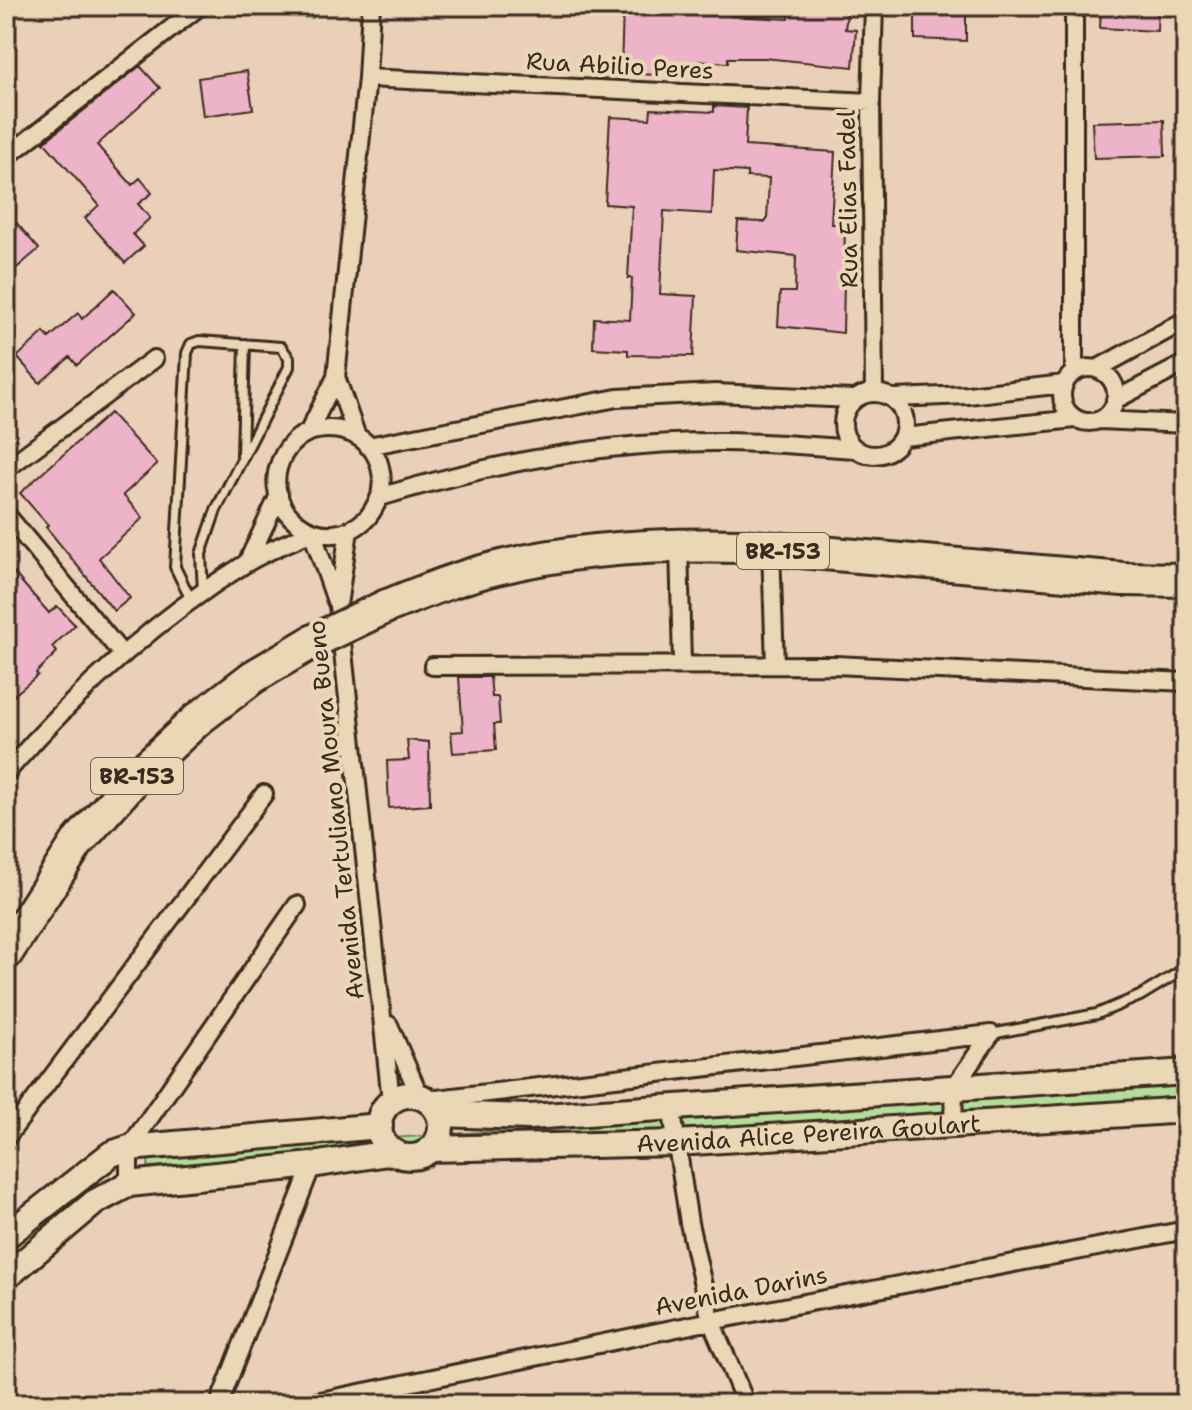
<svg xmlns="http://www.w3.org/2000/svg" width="1192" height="1410" font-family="'Shantell Sans',sans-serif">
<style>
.green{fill:#b3dd9a;stroke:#77845c;stroke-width:2}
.building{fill:#edb4c9;stroke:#3b2a1e;stroke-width:2}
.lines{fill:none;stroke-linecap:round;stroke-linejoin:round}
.lane-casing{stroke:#3b2a1e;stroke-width:14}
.street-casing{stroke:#3b2a1e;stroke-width:22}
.secondary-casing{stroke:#3b2a1e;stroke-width:30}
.highway-casing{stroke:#3b2a1e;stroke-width:38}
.lane{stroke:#ead7b5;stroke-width:8}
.street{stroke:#ead7b5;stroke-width:16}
.secondary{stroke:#ead7b5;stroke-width:24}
.highway{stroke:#ead7b5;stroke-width:32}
.highway-bridge-casing{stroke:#3b2a1e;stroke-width:38;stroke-linecap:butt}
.highway-bridge{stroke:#ead7b5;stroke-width:32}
.labels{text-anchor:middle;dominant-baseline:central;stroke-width:8;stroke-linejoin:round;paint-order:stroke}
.shield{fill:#ead7b5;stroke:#705e4b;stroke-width:2}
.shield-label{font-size:22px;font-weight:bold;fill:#3b2a1e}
.street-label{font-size:24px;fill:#3b2a1e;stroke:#ead7b5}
</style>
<rect width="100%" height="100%" fill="#ebd0b9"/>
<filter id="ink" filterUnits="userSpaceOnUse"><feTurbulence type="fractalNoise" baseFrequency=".0125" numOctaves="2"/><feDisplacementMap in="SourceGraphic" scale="16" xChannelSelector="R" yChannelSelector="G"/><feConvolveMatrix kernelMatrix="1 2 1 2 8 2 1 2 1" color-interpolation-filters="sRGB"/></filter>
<g filter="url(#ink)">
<path class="green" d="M 155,6 L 314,6 L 313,18 Z
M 1186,1083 L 1186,1100 L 148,1167 L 149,1155 Z"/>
<path class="building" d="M 623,6 L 693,6 L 731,9 L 730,16 L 789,19 L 789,6 L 848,6 L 845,29 L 856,30 L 853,67 L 764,58 L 728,58 L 728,63 L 698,61 L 697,66 L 656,64 L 656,75 L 621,73 Z
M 1101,6 L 1158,6 L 1157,31 L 1100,28 Z
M 932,10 L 966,10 L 966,41 L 915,39 L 915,11 Z
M 140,66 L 160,88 L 97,145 L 132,185 L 140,178 L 152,193 L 138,204 L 150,218 L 133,234 L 144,246 L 125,263 L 85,218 L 99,205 L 44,142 Z
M 247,71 L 253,109 L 203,116 L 198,78 Z
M 714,106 L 747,108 L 745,146 L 835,152 L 831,224 L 845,224 L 843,333 L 778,326 L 780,292 L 795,292 L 796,256 L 736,250 L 738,221 L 764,222 L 767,220 L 769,178 L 747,177 L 747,172 L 714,170 L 712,214 L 664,211 L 660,294 L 696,296 L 693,356 L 628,355 L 628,350 L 593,348 L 594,318 L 630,320 L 632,278 L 628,278 L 632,206 L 605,204 L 610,117 L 650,119 L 651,109 L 714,112 Z
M 1164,120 L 1165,156 L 1094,158 L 1092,122 Z
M 6,211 L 39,249 L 6,277 Z
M 114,289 L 136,313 L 77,365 L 70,357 L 40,383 L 17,357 L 44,332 L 49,338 L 78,313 L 82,319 Z
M 110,413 L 157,464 L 123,495 L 143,518 L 99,558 L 130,598 L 114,611 L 46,527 L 48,525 L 20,493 Z
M 6,564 L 49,613 L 57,606 L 75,625 L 52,647 L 57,652 L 36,673 L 38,675 L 6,702 Z
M 459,677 L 490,677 L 492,697 L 498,697 L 500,724 L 494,724 L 496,750 L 453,753 L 451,732 L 463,731 Z
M 407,740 L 429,742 L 430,805 L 389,808 L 387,761 L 409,760 Z"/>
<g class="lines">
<defs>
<path id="lane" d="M 242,455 L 245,344
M 191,600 L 175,567 L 187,353 L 191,344 L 199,341 L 281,347 L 289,358 L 289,367 L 216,510 L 201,554 L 203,591
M 991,1034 L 1097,1014 L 1140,996 L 1186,968"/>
<path id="street" d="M 874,6 L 871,102 L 874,393
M 1074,6 L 1074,373
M 367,78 L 871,102
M 6,157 L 200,6
M1062 395a27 27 0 1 1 54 0a27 27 0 1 1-54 0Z
M 1097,369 L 1186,320
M 336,377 L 356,434
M843 424a31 31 0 1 1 62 0a31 31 0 1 1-62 0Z
M 894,398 L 968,395 L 1064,384
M 1115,400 L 1186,363
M 1100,420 L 1186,424
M 309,431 L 336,377 L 367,78 L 371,6
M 903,437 L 1075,419
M 368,446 L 617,398 L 715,393 L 853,399
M 6,469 L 154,359
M 380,497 C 381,489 383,479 381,472 C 376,440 347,425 317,430 C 303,432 291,442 284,454 C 253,508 323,562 367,518 C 373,512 376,503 380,497 C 488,464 601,442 715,442 C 761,441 808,446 854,449
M 6,514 L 122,654
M 349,530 L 338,605 L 391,1101
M 679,544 L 682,664
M 771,550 L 775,664
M 247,563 L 279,495
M 433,666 L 835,665 L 1186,682
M 6,773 C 76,692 155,620 245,564 C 266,551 290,542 312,532 L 336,601
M 389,1025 L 420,1097
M 428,1100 L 991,1034
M 671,1106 L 689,1223 L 711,1321 L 746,1404
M 953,1126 L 954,1087 L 991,1034
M 6,1138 L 264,794
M 129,1184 L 129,1148 L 297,905
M 219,1404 L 312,1165
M 306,1404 L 711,1321 L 1186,1230"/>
<g id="secondary">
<circle cx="410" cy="1126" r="31"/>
<path d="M 439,1114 L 529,1117 L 1186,1072"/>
<path id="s1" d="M 431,1149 L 677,1143 L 1186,1110"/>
<path d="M 6,1236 L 111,1154 L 129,1148 L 380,1126"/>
<path d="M 6,1277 L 95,1202 L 129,1184 L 312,1165 L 394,1152"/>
</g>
<path id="highway" d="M 387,606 C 423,592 459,577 497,568 C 577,548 659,544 741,546 L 1123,579 L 1186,580
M 6,953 L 77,843 L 136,777 L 198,719 L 253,677 L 312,642"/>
</defs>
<use href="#lane" class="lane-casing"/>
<use href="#street" class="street-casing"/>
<use href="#secondary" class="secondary-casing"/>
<use href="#highway" class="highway-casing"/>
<use href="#lane" class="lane"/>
<use href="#street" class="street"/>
<use href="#secondary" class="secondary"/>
<use href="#highway" class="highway"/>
<defs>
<path id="highway-bridge" d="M 312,642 L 387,606"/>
</defs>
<use href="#highway-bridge" class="highway-bridge-casing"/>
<use href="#highway-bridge" class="highway-bridge"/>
</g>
</g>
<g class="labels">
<g class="shield">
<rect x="737" y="533" width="92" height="36" rx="6"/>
<rect x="91" y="758" width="92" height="36" rx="6"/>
</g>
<g class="shield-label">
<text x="783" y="551">BR-153</text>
<text x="137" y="776">BR-153</text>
</g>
<g class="street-label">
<text transform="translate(620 66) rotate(3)">Rua Abilio Peres</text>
<text transform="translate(848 199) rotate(-91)">Rua Elias Fadel</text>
<text transform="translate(336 810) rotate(-96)">Avenida Tertuliano Moura Bueno</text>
<text stroke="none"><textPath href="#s1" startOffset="378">Avenida Alice Pereira Goulart</textPath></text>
<text transform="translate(741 1291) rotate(-11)">Avenida Darins</text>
</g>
</g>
<rect width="1192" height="1410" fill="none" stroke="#ead7b5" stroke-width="32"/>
<rect x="16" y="16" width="1160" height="1378" fill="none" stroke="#3b2a1e" stroke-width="3" filter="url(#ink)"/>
</svg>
